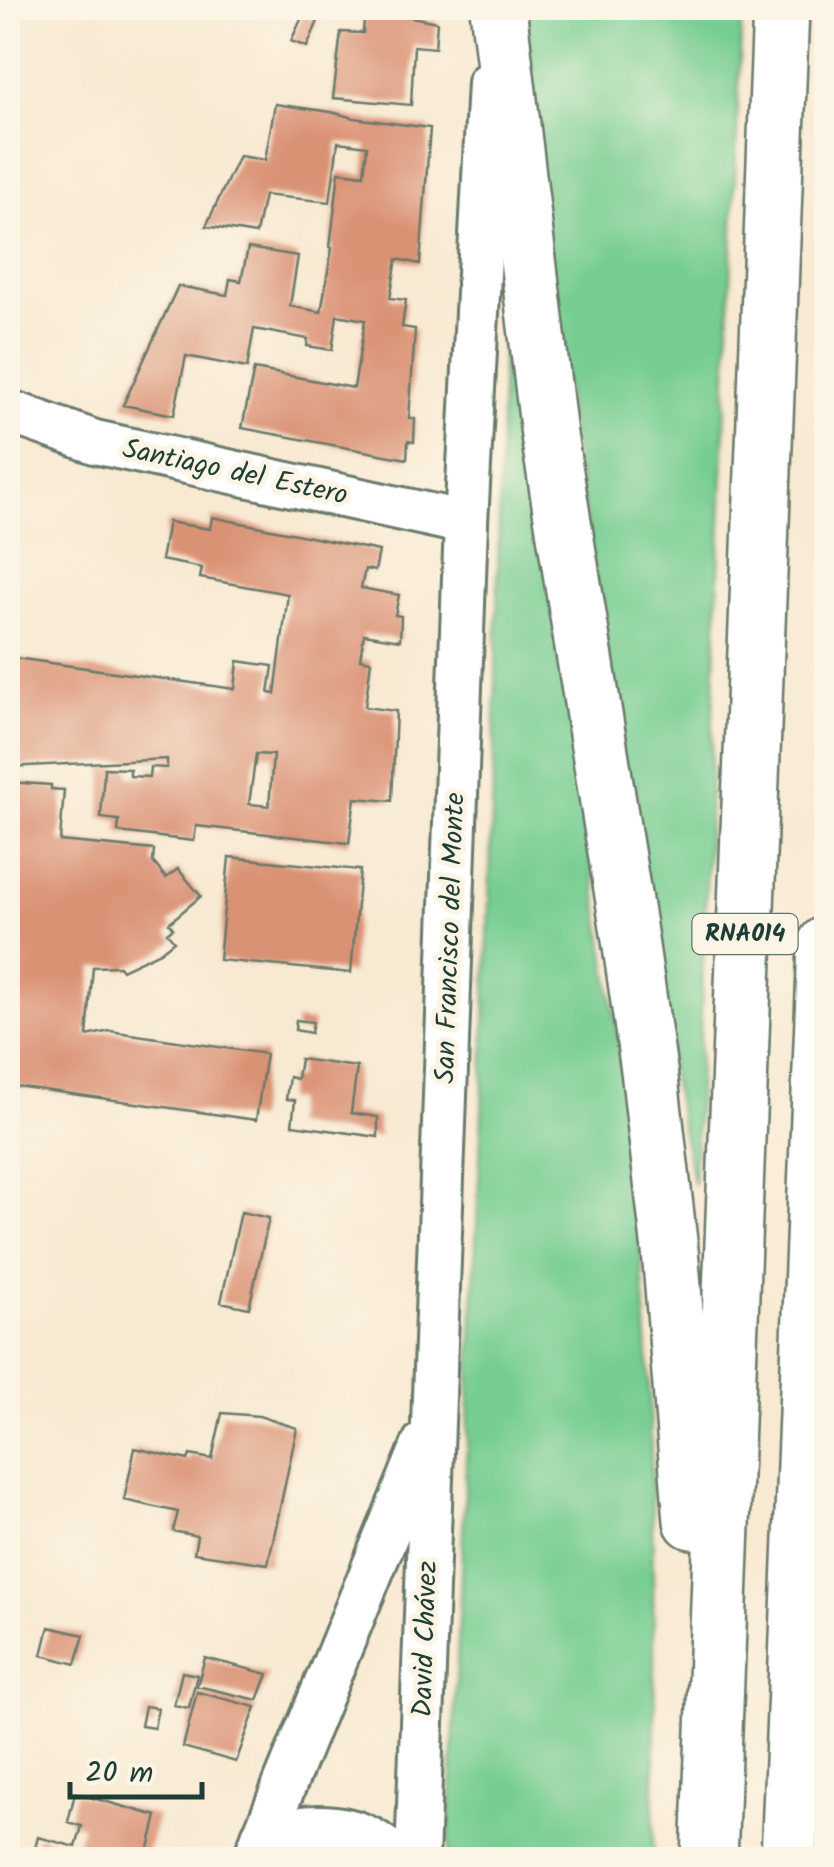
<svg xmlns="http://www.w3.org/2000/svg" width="834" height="1867" font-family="Kalam,sans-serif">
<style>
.green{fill:#76cd92;stroke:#4a8563;stroke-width:2.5}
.building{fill:#da9274;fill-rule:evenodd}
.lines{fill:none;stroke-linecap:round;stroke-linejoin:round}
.minor-casing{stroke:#6b796b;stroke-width:48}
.highway-casing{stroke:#6b796b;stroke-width:60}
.minor{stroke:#fff;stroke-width:42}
.highway{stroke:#fff;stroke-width:55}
.labels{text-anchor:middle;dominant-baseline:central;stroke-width:10;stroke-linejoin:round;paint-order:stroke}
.shield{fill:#fcf5e5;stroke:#617469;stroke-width:2.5}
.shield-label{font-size:25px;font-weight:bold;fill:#1f3d34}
.street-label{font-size:28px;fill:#1f3d34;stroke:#fcf5e5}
</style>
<rect width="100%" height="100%" fill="#fcf5e5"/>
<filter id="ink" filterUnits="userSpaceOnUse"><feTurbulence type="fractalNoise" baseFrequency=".01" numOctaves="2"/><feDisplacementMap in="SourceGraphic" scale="20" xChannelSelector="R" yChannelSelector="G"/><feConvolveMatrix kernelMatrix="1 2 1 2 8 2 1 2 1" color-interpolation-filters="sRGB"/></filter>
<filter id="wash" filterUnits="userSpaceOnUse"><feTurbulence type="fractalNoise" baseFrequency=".0048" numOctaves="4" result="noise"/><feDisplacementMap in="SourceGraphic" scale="40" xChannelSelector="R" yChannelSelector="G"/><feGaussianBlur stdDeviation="2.25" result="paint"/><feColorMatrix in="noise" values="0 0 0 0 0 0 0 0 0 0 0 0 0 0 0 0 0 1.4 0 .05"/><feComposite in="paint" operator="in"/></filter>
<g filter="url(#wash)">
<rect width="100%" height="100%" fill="#f8e9d2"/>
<path class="green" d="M 528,8 L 742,8 L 694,1185 L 674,1090 L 536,202 L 527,73 Z
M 504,265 L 619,1047 L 641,1255 L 648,1354 L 651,1443 L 655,1720 L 653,1859 L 448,1860 L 482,1114 L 495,721 Z"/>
<g id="blocks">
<path class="building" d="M 365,8 L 437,22 L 435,48 L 414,46 L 411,105 L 333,98 L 341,32 L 363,33 Z
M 303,15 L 318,21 L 307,47 L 291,41 Z
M 275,104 L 331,112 L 354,118 L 430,128 L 420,264 L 397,259 L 390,298 L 406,300 L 402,327 L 415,329 L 409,419 L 415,419 L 414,442 L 408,441 L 407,459 L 242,428 L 254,369 L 354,388 L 365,320 L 337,315 L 332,350 L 307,346 L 308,339 L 254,329 L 247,368 L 186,356 L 174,415 L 123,405 L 178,286 L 227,295 L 230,279 L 241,281 L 248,248 L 298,256 L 290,306 L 321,312 L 332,248 L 330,247 L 339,172 L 364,175 L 367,146 L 338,142 L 330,202 L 264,195 L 256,234 L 206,226 L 239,156 L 265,160 Z
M 212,517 L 379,551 L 375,571 L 365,569 L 361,588 L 399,595 L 395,615 L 401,616 L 400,640 L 364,634 L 360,659 L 371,661 L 365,707 L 396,711 L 392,801 L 355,798 L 349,843 L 196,826 L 194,841 L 118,832 L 119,820 L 101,818 L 104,768 L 130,769 L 130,776 L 149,777 L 150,767 L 167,768 L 167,759 L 8,767 L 8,657 L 235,689 L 238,661 L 273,666 L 269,693 L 275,694 L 288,594 L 200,578 L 202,568 L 161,560 L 168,522 L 210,529 ZM 256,754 L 273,755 L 269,806 L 249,804 Z
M 8,782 L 51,785 L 51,789 L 64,790 L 60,841 L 154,850 L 153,862 L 166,878 L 178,869 L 201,896 L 169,923 L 173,928 L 167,933 L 174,941 L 160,952 L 122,970 L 119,966 L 93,967 L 87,1036 L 110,1031 L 266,1054 L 256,1120 L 8,1085 Z
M 229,857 L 360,870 L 351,973 L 219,960 Z
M 296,1020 L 313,1022 L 311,1033 L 295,1030 Z
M 300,1059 L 357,1067 L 351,1113 L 378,1117 L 378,1137 L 292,1125 L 295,1100 L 286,1099 L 289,1077 L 297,1079 Z
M 241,1212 L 269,1218 L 249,1308 L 221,1302 Z
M 222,1413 L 259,1416 L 297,1428 L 268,1564 L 194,1553 L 197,1536 L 173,1531 L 178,1512 L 124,1500 L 135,1448 L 188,1460 L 190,1455 L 212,1459 Z
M 49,1627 L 84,1635 L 76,1664 L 42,1655 Z
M 205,1658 L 268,1674 L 258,1700 L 197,1686 Z
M 182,1672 L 197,1675 L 189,1708 L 174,1705 Z
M 197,1692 L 256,1707 L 236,1762 L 183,1747 Z
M 145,1706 L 158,1708 L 154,1728 L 141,1726 Z
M 75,1793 L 157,1816 L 146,1860 L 32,1860 L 38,1837 L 76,1847 L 82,1826 L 68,1822 Z"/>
</g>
</g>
<g filter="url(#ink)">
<use href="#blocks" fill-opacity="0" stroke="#6b796b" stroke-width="2.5"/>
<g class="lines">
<defs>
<path id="minor" d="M 8,411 L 95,442 L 466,523
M 263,1836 C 311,1822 360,1820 397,1860
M 254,1860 L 424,1443
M 417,1860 L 466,523 L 489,83"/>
<path id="highway" d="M 498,8 L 549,435 L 628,926 L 649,1070 L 670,1250 L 692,1521
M 709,1860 L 781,8
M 789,1860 L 826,944"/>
</defs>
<use href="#minor" class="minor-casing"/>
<use href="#highway" class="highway-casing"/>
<use href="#minor" class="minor"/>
<use href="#highway" class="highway"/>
</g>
</g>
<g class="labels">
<rect class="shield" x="692.5" y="914" width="105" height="40" rx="8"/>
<g class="shield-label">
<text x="745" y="934">RNA014</text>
</g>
<g class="street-label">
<text transform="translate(235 473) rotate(12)">Santiago del Estero</text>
<text transform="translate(451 938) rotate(-88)">San Francisco del Monte</text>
<text transform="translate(426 1639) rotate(-88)">David Chávez</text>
</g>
</g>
<rect width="834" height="1867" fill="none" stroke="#fcf5e5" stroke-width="40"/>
<path d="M70 1782v15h132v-15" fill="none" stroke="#1f3d34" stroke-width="5"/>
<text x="85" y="1782" font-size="30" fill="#1f3d34" stroke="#fcf5e5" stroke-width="8" paint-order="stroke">20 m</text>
</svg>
